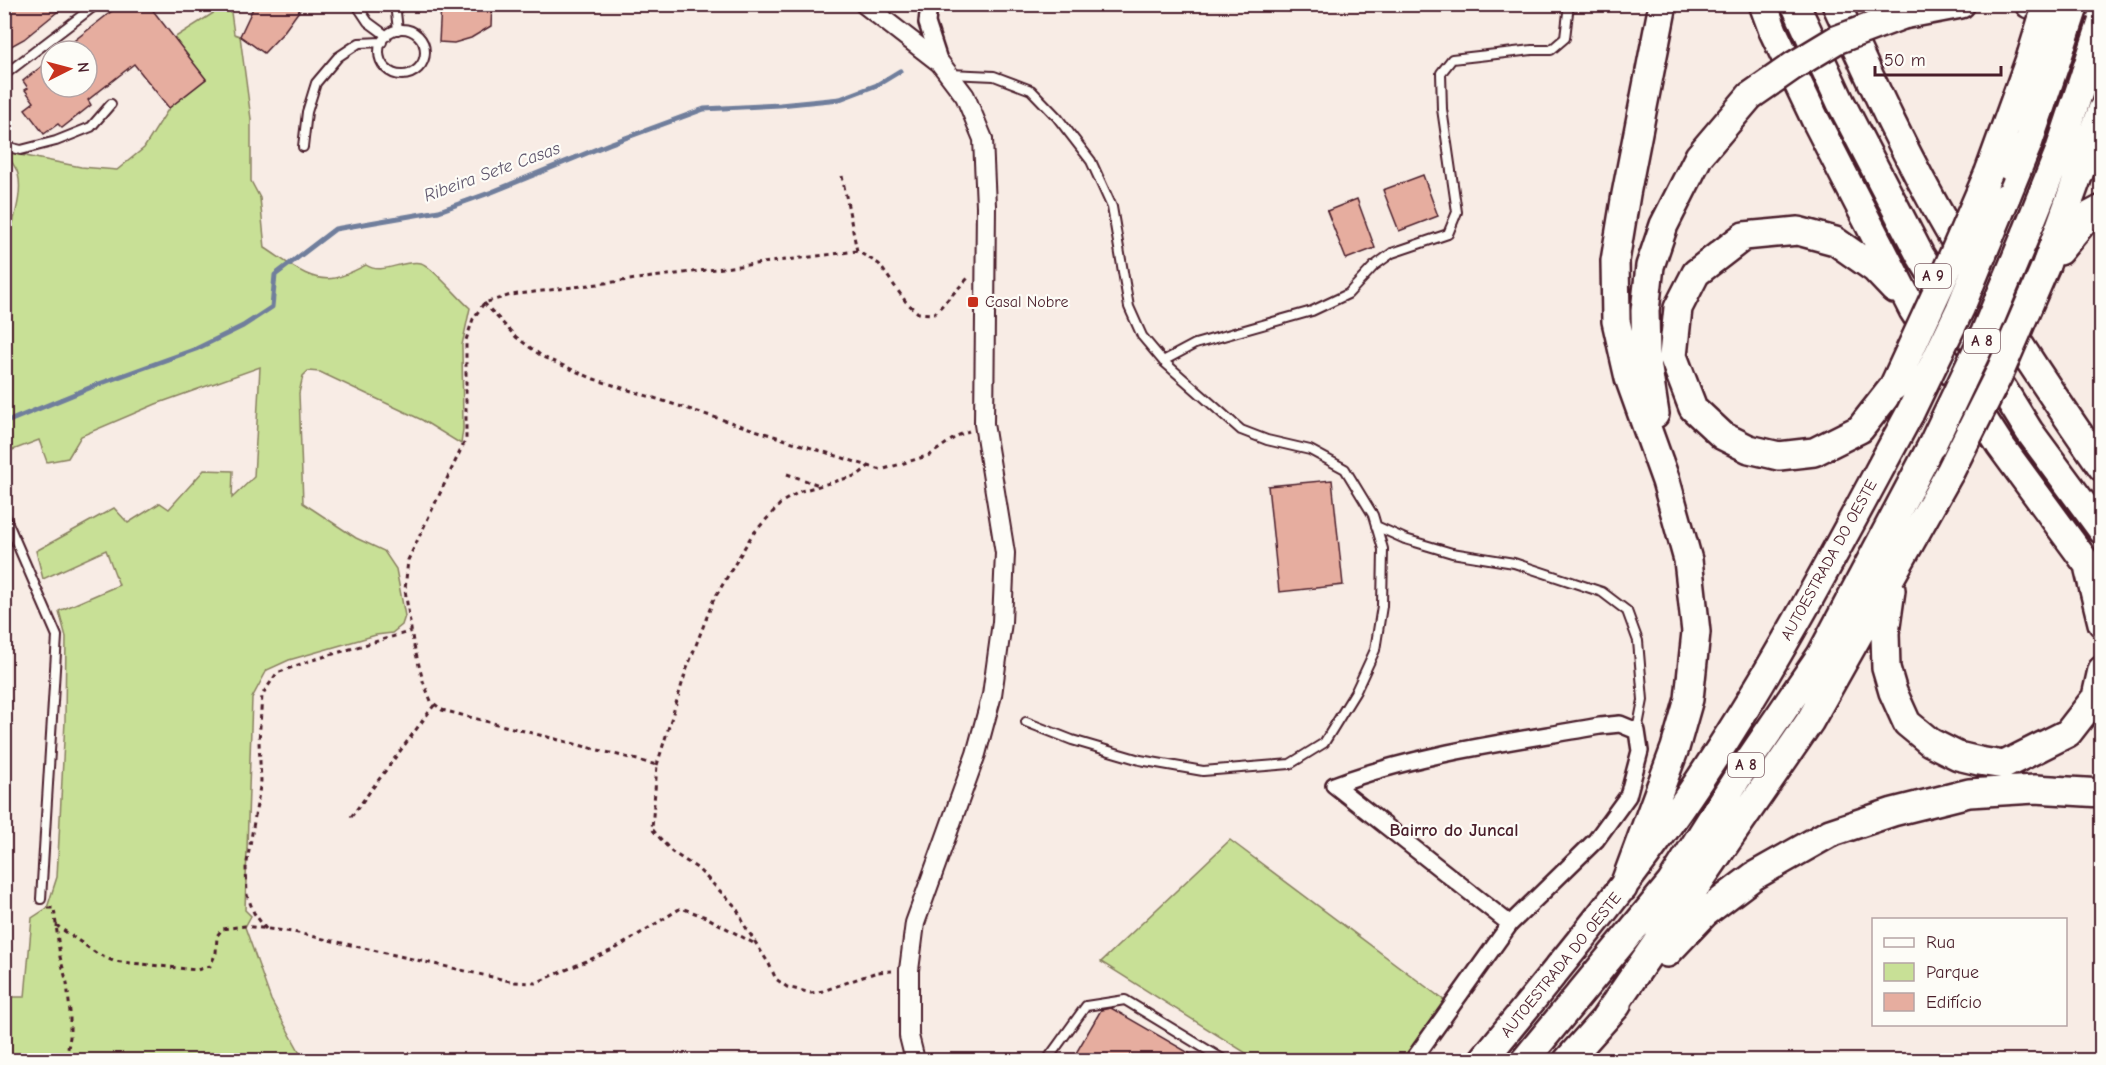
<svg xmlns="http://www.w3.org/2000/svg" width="2106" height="1065" font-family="'Comic Neue',sans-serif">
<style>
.green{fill:#c8e096;stroke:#898060;stroke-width:1.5}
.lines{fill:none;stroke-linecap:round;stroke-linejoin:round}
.stream{stroke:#707e9c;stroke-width:5}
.building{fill:#e6ad9f;stroke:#4a1f2b;stroke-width:1.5}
.service-casing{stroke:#4a1f2b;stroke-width:12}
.minor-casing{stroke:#4a1f2b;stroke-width:20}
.tertiary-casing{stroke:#4a1f2b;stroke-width:22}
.motorway-casing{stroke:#4a1f2b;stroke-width:32}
.path{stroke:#4a1f2b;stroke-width:3;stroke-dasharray:4.5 4.5;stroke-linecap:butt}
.service{stroke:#fdfcf7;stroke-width:8}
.minor{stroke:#fdfcf7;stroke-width:15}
.tertiary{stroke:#fdfcf7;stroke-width:18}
.motorway{stroke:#fdfcf7;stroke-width:27}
.motorway-bridge-casing{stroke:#4a1f2b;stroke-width:32;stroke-linecap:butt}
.motorway-bridge{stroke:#fdfcf7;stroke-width:27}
.poi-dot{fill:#c8321e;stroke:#fdfcf7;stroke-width:2}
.labels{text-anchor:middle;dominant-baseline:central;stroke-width:4.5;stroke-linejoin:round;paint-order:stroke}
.shield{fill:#fdfcf7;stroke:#806168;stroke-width:1.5}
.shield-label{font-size:15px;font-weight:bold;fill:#4a1f2b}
.poi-label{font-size:16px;fill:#4a1f2b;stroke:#fdfcf7;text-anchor:start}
.street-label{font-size:16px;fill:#4a1f2b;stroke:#fdfcf7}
.water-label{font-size:18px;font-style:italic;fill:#60576d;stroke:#fdfcf7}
.neighbourhood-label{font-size:18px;font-weight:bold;fill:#4a1f2b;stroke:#fdfcf7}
</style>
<rect width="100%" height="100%" fill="#f8ece5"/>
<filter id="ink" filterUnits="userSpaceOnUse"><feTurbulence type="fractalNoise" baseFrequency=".0167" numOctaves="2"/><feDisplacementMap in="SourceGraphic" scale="12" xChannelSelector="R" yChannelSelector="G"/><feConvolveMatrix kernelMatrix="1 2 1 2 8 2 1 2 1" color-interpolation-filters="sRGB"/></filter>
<g filter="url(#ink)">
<path class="green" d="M 226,5 L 230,5 L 234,34 L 240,36 L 251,119 L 251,181 L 260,198 L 265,248 C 286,261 309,283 335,278 C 345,276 356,270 366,265 C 382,276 403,259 421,263 C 432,266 459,299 470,308 L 462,345 L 463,429 L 461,444 L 422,420 L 320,372 L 308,371 L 303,376 L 299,393 L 303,503 L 356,538 L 384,551 L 396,569 L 405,616 L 402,625 L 392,633 L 376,635 L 289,660 L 267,670 L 252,698 L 245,910 L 251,916 L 245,927 L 271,1000 L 304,1060 L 5,1060 L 4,997 L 25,997 L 32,918 L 47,908 L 57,877 L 65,721 L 66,637 L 59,611 L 119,585 L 106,550 L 43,579 L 36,551 L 114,508 L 128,523 L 160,503 L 169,509 L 204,470 L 233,471 L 232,498 L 254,477 L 260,367 L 156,404 L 81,436 L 68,458 L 47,462 L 39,440 L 5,453 L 5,224 L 13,223 C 17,208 22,189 18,174 C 16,165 9,163 10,153 L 81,167 L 117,170 L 144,148 L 169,108 L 206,79 L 174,38 Z
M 1230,840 L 1449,1004 L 1417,1060 L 1257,1060 L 1101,962 Z"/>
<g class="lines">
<path class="stream" d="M 4,423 L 99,384 L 196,349 L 243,326 L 272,307 L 275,275 L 335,229 L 439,211 L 492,192 L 609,144 L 704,109 L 780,105 L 840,99 L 877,85 L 900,71"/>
</g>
<path class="building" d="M 4,4 L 67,4 L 24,39 L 4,50 Z
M 121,4 L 148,4 L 206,79 L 169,108 L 134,64 L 88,100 L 91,105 L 62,128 L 58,124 L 44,134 L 25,109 L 34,102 L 25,90 L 28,88 L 23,81 L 51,59 L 51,87 L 87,87 L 87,51 L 61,51 Z
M 255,4 L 304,4 L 283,33 L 264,53 L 240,36 Z
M 441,4 L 492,4 L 491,26 L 471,38 L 454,43 L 439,42 Z
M 1423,175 L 1438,216 L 1399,231 L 1383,190 Z
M 1357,199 L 1375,248 L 1346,259 L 1327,211 Z
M 1332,480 L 1343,585 L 1279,592 L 1268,486 Z
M 1111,1008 L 1201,1060 L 1072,1060 L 1101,1010 Z"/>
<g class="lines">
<defs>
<path id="service" d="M 356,4 L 368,22 L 387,36
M 395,4 L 398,30
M379 52a23 23 0 1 1 46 0a23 23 0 1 1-46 0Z
M 950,74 L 994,76 L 1031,90 L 1057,117 L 1091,161 L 1112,207 L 1129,307 L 1142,336 L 1163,361 L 1241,430 L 1267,440 L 1310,450 L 1345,469 L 1373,515 L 1383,549 L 1382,606 L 1375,650 L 1356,691 L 1324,743 L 1290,764 L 1203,771 L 1140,760 L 1072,740 L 1026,722
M 4,75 L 97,4
M 4,146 L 21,150 L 56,141 L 91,127 L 111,104
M 303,147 L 307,112 L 316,83 L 338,57 L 359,43 L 382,42
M 1163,361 L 1195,344 L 1312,311 L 1348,294 L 1374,266 L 1392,253 L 1448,234 L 1457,212 L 1442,109 L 1441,73 L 1452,59 L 1532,50 L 1551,50 L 1565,38 L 1569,4
M 4,514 L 57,636 L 41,899
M 1376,526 L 1405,539 L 1452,553 L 1514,563 L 1602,592 L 1627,611 L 1638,641 L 1643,700 L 1637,731
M 1047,1060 L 1086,1006 L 1125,1000 L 1224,1060"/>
<path id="minor" d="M 929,4 L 927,23 L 940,63
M 1334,785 C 1419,753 1511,742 1600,726 L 1620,724 L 1637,731 L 1640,751 L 1628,796 L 1596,840 L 1510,924
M 1334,785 L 1510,924 L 1413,1060"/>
<path id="tertiary" d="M 864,4 L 940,63 L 965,96 L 983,139 L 986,206 L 984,424 L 1005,553 L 1002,622 L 992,695 L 976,754 L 915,923 L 909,970 L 909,1036 L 915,1060"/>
<path id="motorway" d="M 1763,4 L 1773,31 L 1815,119 L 1913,310 L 2000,445 L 2102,584
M 1795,4 L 1841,103 L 1920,255 L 2029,431 L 2102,530
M 1836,4 C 1871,80 1906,157 1948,229 C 1996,311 2048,390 2102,467
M 2029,4 L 2086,17 L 2102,23
M 1903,15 L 1961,4
M 1989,172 L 2031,56
M 2006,197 L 2029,141 L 2056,62
M 2026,234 L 2059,152 L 2086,71
M 2059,251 L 2087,217 L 2102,209
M 2046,265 L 2102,110
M 1893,387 L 1860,429 L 1814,452 L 1779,456 L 1749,449 L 1723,436 L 1693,408 L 1673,356 L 1678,308 L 1696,273 L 1744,236 L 1798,231 L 1835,241 L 1875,269 L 1894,289
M 1655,414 L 1646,356 L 1645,311 L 1650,266 L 1664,225 L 1699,156 L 1750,96
M 2089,570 L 2102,623
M 1891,590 L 1885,633 L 1886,668 L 1893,692 L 1907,723 L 1930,742 L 1958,756 L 1979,761 L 2004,765 L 2068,733 L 2096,697 L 2102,670
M 1623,888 L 1675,748 L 1689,699 L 1696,632 L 1688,560 L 1666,481 L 1629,378 L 1616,321 L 1615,261 L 1626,194 L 1663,4
M 1667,953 L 1705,913 L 1754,876 L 1830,833 L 1893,812 L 1969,793 L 2035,789 L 2102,793
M 1605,1018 L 1810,721 L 1950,472
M 1483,1060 C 1561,964 1642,869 1710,764 C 1784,652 1846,531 1910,413
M 1525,1060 L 1671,883 L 1739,775 L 1821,655 L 1932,445
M 1568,1060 L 1617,1005"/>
</defs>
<use href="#service" class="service-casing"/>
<use href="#minor" class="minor-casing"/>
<use href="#tertiary" class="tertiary-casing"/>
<use href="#motorway" class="motorway-casing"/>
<path class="path" d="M 842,176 L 857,251
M 484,303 L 516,337 L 543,357 L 594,379 L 881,470 L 930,455 L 957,436 L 969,431
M 787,474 L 819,485
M 657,765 L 686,671 L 713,601 L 752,535 L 782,502 L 801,491 L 858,475 L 869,466
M 351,817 L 435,704
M 48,908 L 54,908 L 60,957 L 67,983 L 70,1012 L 70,1037 L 66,1060
M 56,925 L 96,953 L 113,961 L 197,970 L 210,966 L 216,953 L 217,936 L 222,929 L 245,926 L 293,932 L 514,982 L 535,983 L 615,949 L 681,908 L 706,917 L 755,944
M 266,929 L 254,913 L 247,895 L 246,868 L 261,781 L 259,742 L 262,695 L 277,673 L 309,661 L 412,631
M 892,971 L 877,972 L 823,991 L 811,993 L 787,987 L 776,979 L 769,964 L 745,926 L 736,907 L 697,868 L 672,852 L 652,829 L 657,765 L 442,710 L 431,701 L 423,681 L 413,642 L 405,590 L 408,560 L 466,439 L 466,340 L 473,319 L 484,303 L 511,295 L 857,251 L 879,264 L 906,302 L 918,313 L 934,314 L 968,278"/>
<use href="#service" class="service"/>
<use href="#minor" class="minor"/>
<use href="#tertiary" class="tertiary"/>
<use href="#motorway" class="motorway"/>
<defs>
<path id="motorway-bridge" d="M 2031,56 L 2047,4
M 2056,62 L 2075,4
M 2086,71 L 2102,22
M 1750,96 L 1793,66 L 1836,40 L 1903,15
M 1893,387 L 1942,281 L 1989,172
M 1910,413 L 1960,309 L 2006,197
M 1932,445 L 1981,342 L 2026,234
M 1950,472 L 1999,374 L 2046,265"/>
</defs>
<use href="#motorway-bridge" class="motorway-bridge-casing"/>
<use href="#motorway-bridge" class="motorway-bridge"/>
</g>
</g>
<rect class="poi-dot" x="967" y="296" width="12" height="12" rx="3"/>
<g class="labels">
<g class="shield">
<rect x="1915" y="264" width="36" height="24" rx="4.5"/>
<rect x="1964" y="329" width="36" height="24" rx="4.5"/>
<rect x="1728" y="753" width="36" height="24" rx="4.5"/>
</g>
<g class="shield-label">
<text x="1933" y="276">A 9</text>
<text x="1982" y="341">A 8</text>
<text x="1746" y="765">A 8</text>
</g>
<g class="poi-label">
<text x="985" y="302">Casal Nobre</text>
</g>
<g class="street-label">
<text transform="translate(1829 560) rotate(-61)">AUTOESTRADA DO OESTE</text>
<text transform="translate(1561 965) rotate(-51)">AUTOESTRADA DO OESTE</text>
</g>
<g class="water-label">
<text transform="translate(492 172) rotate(-20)">Ribeira Sete Casas</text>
</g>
<g class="neighbourhood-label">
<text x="1454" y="830">Bairro do Juncal</text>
</g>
</g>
<rect width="2106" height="1065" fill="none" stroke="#fdfcf7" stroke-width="24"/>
<rect x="12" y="12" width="2082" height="1041" fill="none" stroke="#4a1f2b" stroke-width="2" filter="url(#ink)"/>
<rect x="1872" y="918" width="195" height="108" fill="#fdfcf7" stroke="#b5a4a5" stroke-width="1.5"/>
<rect x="1884" y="938" width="30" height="9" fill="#fdfcf7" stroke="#b5a4a5" stroke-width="1.5"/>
<text x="1926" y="948" font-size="18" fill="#4a1f2b">Rua</text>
<rect x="1884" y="963" width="30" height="18" fill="#c8e096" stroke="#b5a4a5" stroke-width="1.5"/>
<text x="1926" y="978" font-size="18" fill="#4a1f2b">Parque</text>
<rect x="1884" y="993" width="30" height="18" fill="#e6ad9f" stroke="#b5a4a5" stroke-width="1.5"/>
<text x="1926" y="1008" font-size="18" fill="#4a1f2b">Edifício</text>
<g transform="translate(69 69) rotate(84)"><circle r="28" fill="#fdfcf7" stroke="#b5a4a5" stroke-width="1.5"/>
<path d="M0-4.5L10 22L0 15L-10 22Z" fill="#c8321e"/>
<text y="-9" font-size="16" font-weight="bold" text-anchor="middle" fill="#4a1f2b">N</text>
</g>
<path d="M1875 66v9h126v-9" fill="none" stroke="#4a1f2b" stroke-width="3"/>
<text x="1884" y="66" font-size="18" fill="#4a1f2b" stroke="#fdfcf7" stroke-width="4.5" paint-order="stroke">50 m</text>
</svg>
